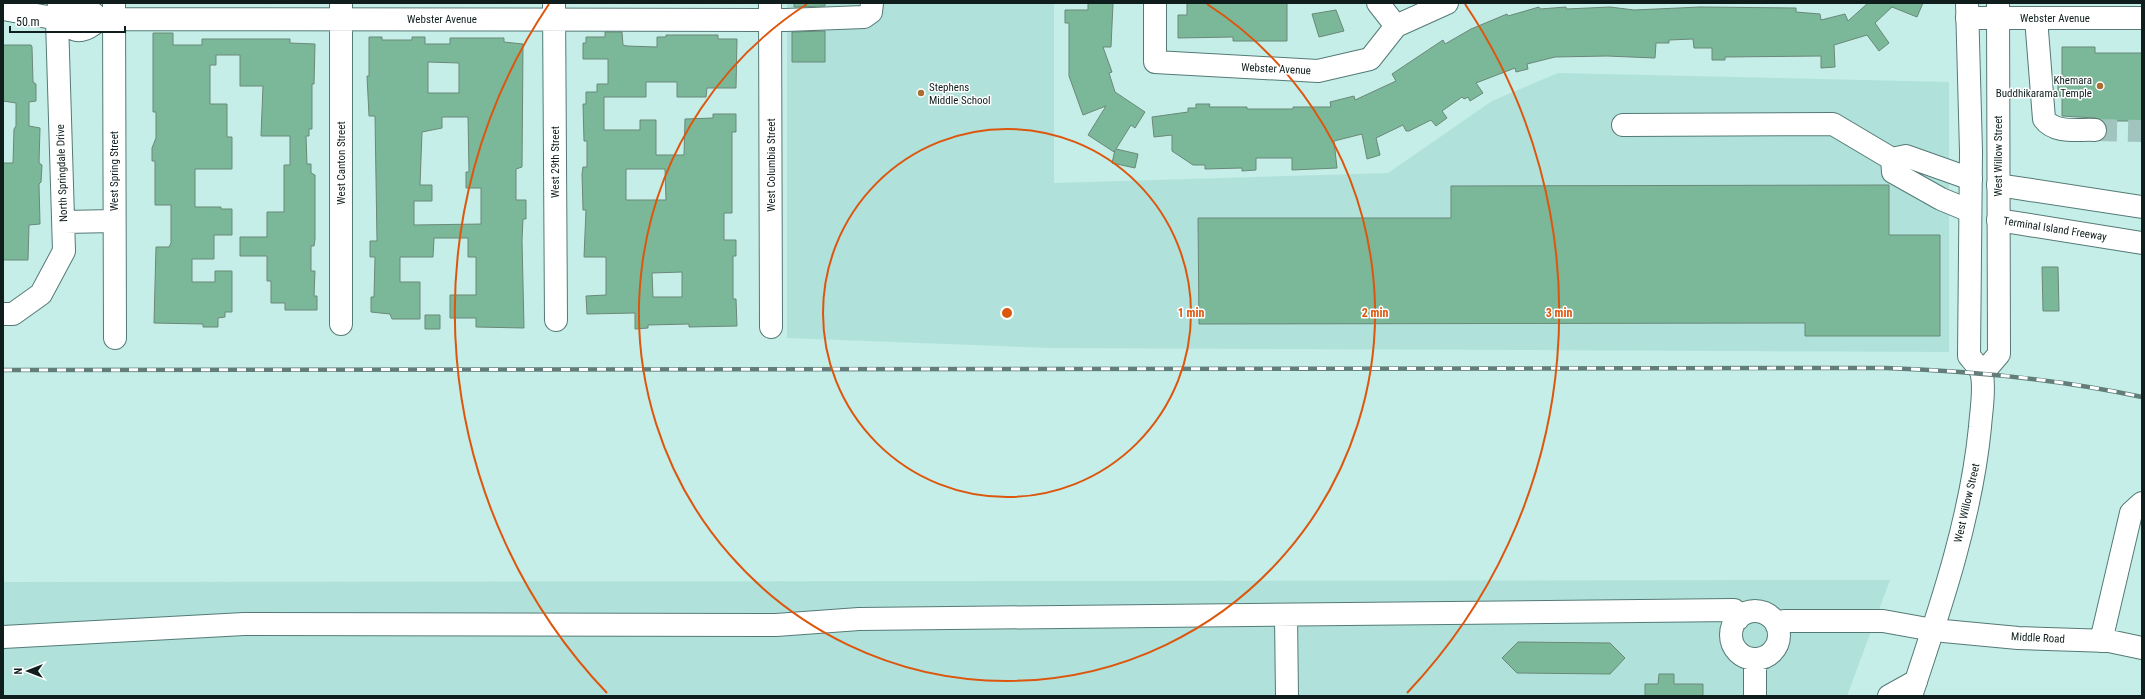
<svg xmlns="http://www.w3.org/2000/svg" width="2145" height="699" font-family="'Roboto Condensed',sans-serif">
<style>
.built{fill:#b0e2db}
.building{fill:#7bb899;stroke:#6a8878;fill-rule:evenodd}
.lines{fill:none;stroke-linecap:round;stroke-linejoin:round}
.minor-tunnel{stroke:#a1c4bf;stroke-width:22;stroke-dasharray:22 11;stroke-linecap:butt}
.minor-casing{stroke:#557a76;stroke-width:24}
.major-casing{stroke:#557a76;stroke-width:24}
.highway-casing{stroke:#557a76;stroke-width:24}
.minor{stroke:#fff;stroke-width:22}
.major{stroke:#fff;stroke-width:22}
.highway{stroke:#fff;stroke-width:22}
.rail-casing{stroke:#627d7a;stroke-width:4.5}
.rail{stroke:#fff;stroke-width:3;stroke-dasharray:9;stroke-linecap:butt}
.ring{fill:none;stroke:#dd560d;stroke-width:2}
.poi-dot{fill:#ab6e32;stroke:#fff;stroke-width:1.5}
.labels{text-anchor:middle;dominant-baseline:central;stroke-width:3;stroke-linejoin:round;paint-order:stroke}
.street-label{font-size:11px;fill:#0f1e1d;stroke:#fff}
.poi-label{font-size:11px;fill:#0f1e1d;stroke:#fff;text-anchor:end}
.centre{fill:#dd560d;stroke:#fff;stroke-width:2}
.ring-label{font-size:12px;text-anchor:middle;font-weight:bold;fill:#dd560d;stroke:#fff;stroke-width:3;stroke-linejoin:round;paint-order:stroke}
</style>
<rect width="100%" height="100%" fill="#c5eee8"/>
<path class="built" d="M 787,3 L 1054,3 L 1054,183 L 1388,173 L 1492,101 L 1558,73 L 1949,82 L 1949,352 L 1048,348 L 787,338 Z
M 1890,580 L 1847,696 L 3,696 L 3,582 Z"/>
<path class="building" d="M 794,3 L 825,3 L 825,6 L 794,7 Z
M 1088,3 L 1113,3 L 1111,47 L 1103,47 L 1112,72 L 1109,73 L 1115,92 L 1145,112 L 1135,128 L 1131,125 L 1116,149 L 1138,154 L 1135,168 L 1112,163 L 1115,150 L 1114,152 L 1088,135 L 1106,106 L 1083,115 L 1069,76 L 1069,23 L 1065,23 L 1065,10 L 1088,10 Z
M 1187,3 L 1287,3 L 1287,41 L 1233,41 L 1233,37 L 1178,38 L 1178,15 L 1187,15 Z
M 1868,3 L 1923,3 L 1917,17 L 1892,7 L 1875,23 L 1889,43 L 1879,51 L 1867,35 L 1834,45 L 1835,67 L 1821,68 L 1821,56 L 1725,57 L 1725,60 L 1712,60 L 1712,48 L 1694,48 L 1693,39 L 1669,40 L 1669,43 L 1656,43 L 1655,58 L 1607,56 L 1555,57 L 1527,64 L 1528,69 L 1516,72 L 1515,68 L 1476,83 L 1483,93 L 1470,101 L 1468,97 L 1464,99 L 1462,97 L 1442,111 L 1447,118 L 1436,126 L 1431,120 L 1409,131 L 1406,131 L 1403,125 L 1376,138 L 1380,155 L 1367,159 L 1362,134 L 1334,141 L 1337,168 L 1292,170 L 1292,158 L 1256,158 L 1256,170 L 1242,171 L 1242,168 L 1205,169 L 1205,165 L 1193,165 L 1172,151 L 1172,135 L 1154,137 L 1152,117 L 1188,112 L 1188,108 L 1196,108 L 1196,104 L 1210,104 L 1209,107 L 1247,107 L 1247,109 L 1293,109 L 1293,107 L 1331,107 L 1330,102 L 1354,96 L 1355,100 L 1396,81 L 1392,74 L 1443,40 L 1445,44 L 1471,29 L 1507,14 L 1508,16 L 1539,7 L 1540,9 L 1566,7 L 1566,9 L 1610,7 L 1634,10 L 1700,7 L 1796,8 L 1796,12 L 1820,14 L 1821,20 L 1845,14 L 1848,21 Z
M 1336,10 L 1344,31 L 1319,37 L 1312,14 Z
M 825,31 L 825,62 L 792,62 L 792,32 Z
M 605,32 L 622,32 L 623,45 L 627,46 L 657,47 L 657,37 L 666,37 L 666,35 L 718,35 L 718,39 L 737,39 L 736,88 L 707,88 L 706,97 L 677,97 L 677,82 L 646,82 L 646,97 L 604,97 L 604,130 L 640,130 L 640,120 L 656,120 L 656,155 L 684,155 L 685,119 L 713,118 L 713,114 L 736,114 L 736,132 L 732,132 L 732,213 L 724,213 L 724,240 L 736,240 L 736,256 L 733,256 L 733,299 L 736,299 L 737,326 L 689,327 L 689,324 L 648,325 L 648,328 L 635,329 L 635,313 L 587,314 L 586,296 L 606,295 L 606,257 L 584,257 L 586,210 L 583,210 L 582,174 L 583,167 L 587,167 L 587,141 L 584,141 L 583,104 L 586,104 L 586,92 L 597,92 L 597,84 L 608,84 L 608,59 L 583,59 L 583,43 L 586,43 L 586,37 L 605,37 ZM 626,169 L 665,169 L 666,200 L 626,200 ZM 682,272 L 682,297 L 653,297 L 652,273 Z
M 153,33 L 173,33 L 173,45 L 202,45 L 202,39 L 290,39 L 290,43 L 315,44 L 314,84 L 312,84 L 312,129 L 309,129 L 309,136 L 306,136 L 307,164 L 311,164 L 311,173 L 315,175 L 315,239 L 314,246 L 311,246 L 311,271 L 315,271 L 314,296 L 317,296 L 317,310 L 285,310 L 285,303 L 271,303 L 271,281 L 267,281 L 267,256 L 240,256 L 240,237 L 267,237 L 267,212 L 284,212 L 284,165 L 290,165 L 290,136 L 261,136 L 263,86 L 240,86 L 240,55 L 216,55 L 216,65 L 210,65 L 210,104 L 227,104 L 227,137 L 232,137 L 232,169 L 195,169 L 195,207 L 221,207 L 221,209 L 232,209 L 232,235 L 214,235 L 214,259 L 192,259 L 192,282 L 215,282 L 215,271 L 232,271 L 232,312 L 225,312 L 225,317 L 218,318 L 218,327 L 203,327 L 203,324 L 154,323 L 156,247 L 169,247 L 171,243 L 171,205 L 155,205 L 155,161 L 152,161 L 152,148 L 156,138 L 156,112 L 153,112 Z
M 369,37 L 382,37 L 382,40 L 412,40 L 412,37 L 425,37 L 425,44 L 450,44 L 450,38 L 504,38 L 504,42 L 523,44 L 522,167 L 516,169 L 516,200 L 526,200 L 526,219 L 523,219 L 522,240 L 524,328 L 476,327 L 476,318 L 450,318 L 450,295 L 476,295 L 476,257 L 468,257 L 468,238 L 434,238 L 433,257 L 400,257 L 400,282 L 420,282 L 420,319 L 392,319 L 390,314 L 371,312 L 371,297 L 374,297 L 375,257 L 370,257 L 370,241 L 377,241 L 375,116 L 369,116 L 367,76 L 369,76 ZM 428,62 L 459,63 L 459,93 L 428,93 ZM 442,117 L 468,117 L 469,172 L 466,172 L 466,188 L 481,188 L 481,224 L 414,225 L 414,201 L 432,201 L 432,185 L 420,185 L 422,132 L 442,128 Z
M 3,45 L 31,45 L 32,47 L 33,82 L 36,84 L 36,101 L 29,102 L 29,126 L 40,128 L 39,163 L 42,165 L 41,182 L 39,184 L 40,224 L 29,225 L 28,260 L 3,260 L 3,163 L 13,163 L 14,129 L 16,126 L 16,103 L 3,101 Z
M 2062,47 L 2095,47 L 2095,53 L 2142,53 L 2142,121 L 2103,121 L 2095,118 L 2062,116 L 2062,96 L 2058,96 L 2058,76 L 2062,76 Z
M 1889,185 L 1889,235 L 1940,235 L 1940,336 L 1805,336 L 1805,323 L 1199,324 L 1198,218 L 1451,218 L 1451,186 Z
M 2042,267 L 2058,267 L 2059,311 L 2043,311 Z
M 425,315 L 440,315 L 440,329 L 425,329 Z
M 1518,642 L 1610,643 L 1625,658 L 1610,674 L 1517,673 L 1502,658 Z
M 1659,674 L 1674,674 L 1674,684 L 1703,684 L 1703,696 L 1645,696 L 1645,684 L 1658,684 Z"/>
<g class="lines">
<path class="minor-tunnel" d="M 2095,130 L 2142,131"/>
<defs>
<path id="minor" d="M 114,3 L 115,338
M 341,3 L 341,324
M 554,3 L 556,320
M 770,3 L 771,327
M 1155,3 L 1155,62 L 1318,71 L 1370,59 L 1396,26 L 1447,3
M 1378,3 L 1396,26
M 3,9 L 64,20
M 1967,18 L 2142,18
M 2036,18 L 2044,119 C 2055,134 2078,129 2095,130
M 64,20 L 70,11 L 76,10 L 89,10 L 100,19 L 114,19 L 786,20 L 864,17 L 871,12 L 872,3
M 64,20 C 76,37 87,30 100,19
M 1623,125 L 1833,124 L 1892,159 L 1906,156 L 1971,179
M 1892,159 L 1893,172 L 1941,199 L 1970,211
M 64,222 L 114,221
M 3,314 L 13,314 L 41,294 L 64,251 L 57,20 L 59,4
M1731 635a24 24 0 1 1 48 0a24 24 0 1 1-48 0Z
M 1286,616 L 1287,696
M 1777,626 L 1784,621 L 1883,621 L 1933,630 L 2018,638 L 2109,641 L 2142,648
M 3,637 L 244,624 L 776,625 L 859,619 L 1734,610 L 1738,619
M 2101,641 L 2131,513 L 2142,503
M 1755,696 L 1755,659
M 1889,696 L 1916,681"/>
<path id="major" d="M 1982,374 L 1999,354 L 1998,3
M 1911,696 C 1940,609 1971,519 1980,427 C 1981,411 1985,392 1982,375 C 1981,369 1973,361 1969,356 L 1971,152 L 1967,3"/>
<path id="highway" d="M 1998,185 L 2142,207
M 1998,220 L 2142,243"/>
</defs>
<use href="#minor" class="minor-casing"/>
<use href="#major" class="major-casing"/>
<use href="#highway" class="highway-casing"/>
<use href="#minor" class="minor"/>
<use href="#major" class="major"/>
<use href="#highway" class="highway"/>
<defs>
<path id="rail" d="M 3,370 L 1886,368 C 1973,371 2057,379 2142,397"/>
</defs>
<use href="#rail" class="rail-casing"/>
<use href="#rail" class="rail"/>
</g>
<g class="ring">
<circle cx="1007" cy="313" r="184"/>
<path d="M1207 4A368 368 0 1 1 807 4"/>
<path d="M607 693A552 552 0 0 1 549 4M1465 4A552 552 0 0 1 1407 693"/>
</g>
<g class="poi-dot">
<circle cx="2100" cy="86" r="4"/>
<circle cx="921" cy="93" r="4"/>
</g>
<g class="labels">
<g class="street-label">
<text x="2055" y="18">Webster Avenue</text>
<text x="442" y="19">Webster Avenue</text>
<text transform="translate(1276 69) rotate(3)">Webster Avenue</text>
<text transform="translate(1998 156) rotate(-90)">West Willow Street</text>
<text transform="translate(555 162) rotate(-90)">West 29th Street</text>
<text transform="translate(341 163) rotate(-90)">West Canton Street</text>
<text transform="translate(771 165) rotate(-90)">West Columbia Street</text>
<text transform="translate(114 171) rotate(-90)">West Spring Street</text>
<text transform="translate(62 173) rotate(-92)">North Springdale Drive</text>
<text transform="translate(2055 229) rotate(9)">Terminal Island Freeway</text>
<text transform="translate(1967 503) rotate(-77)">West Willow Street</text>
<text transform="translate(2038 638) rotate(3)">Middle Road</text>
</g>
<g class="poi-label">
<text x="2092" y="80">Khemara<tspan x="2092" dy="13">Buddhikarama Temple</tspan></text>
<text x="929" y="87" text-anchor="start">Stephens<tspan x="929" dy="13">Middle School</tspan></text>
</g>
</g>
<circle cx="1007" cy="313" r="6" class="centre"/>
<g class="ring-label">
<text x="1191" y="317">1 min</text>
<text x="1375" y="317">2 min</text>
<text x="1559" y="317">3 min</text>
</g>
<rect width="2145" height="699" fill="none" stroke="#0f1e1d" stroke-width="8"/>
<g transform="translate(28 671) rotate(270)" stroke="#ffffff" stroke-width="3" paint-order="stroke">
<path d="M0-3L7 15L0 10L-7 15Z" fill="#0f1e1d"/>
<text y="-6" font-size="11" font-weight="bold" text-anchor="middle" fill="#0f1e1d">N</text>
</g>
<path d="M10 26v6h115v-6" fill="none" stroke="#0f1e1d" stroke-width="2"/>
<text x="16" y="26" font-size="12" fill="#0f1e1d" stroke="#ffffff" stroke-width="3" paint-order="stroke">50 m</text>
</svg>
